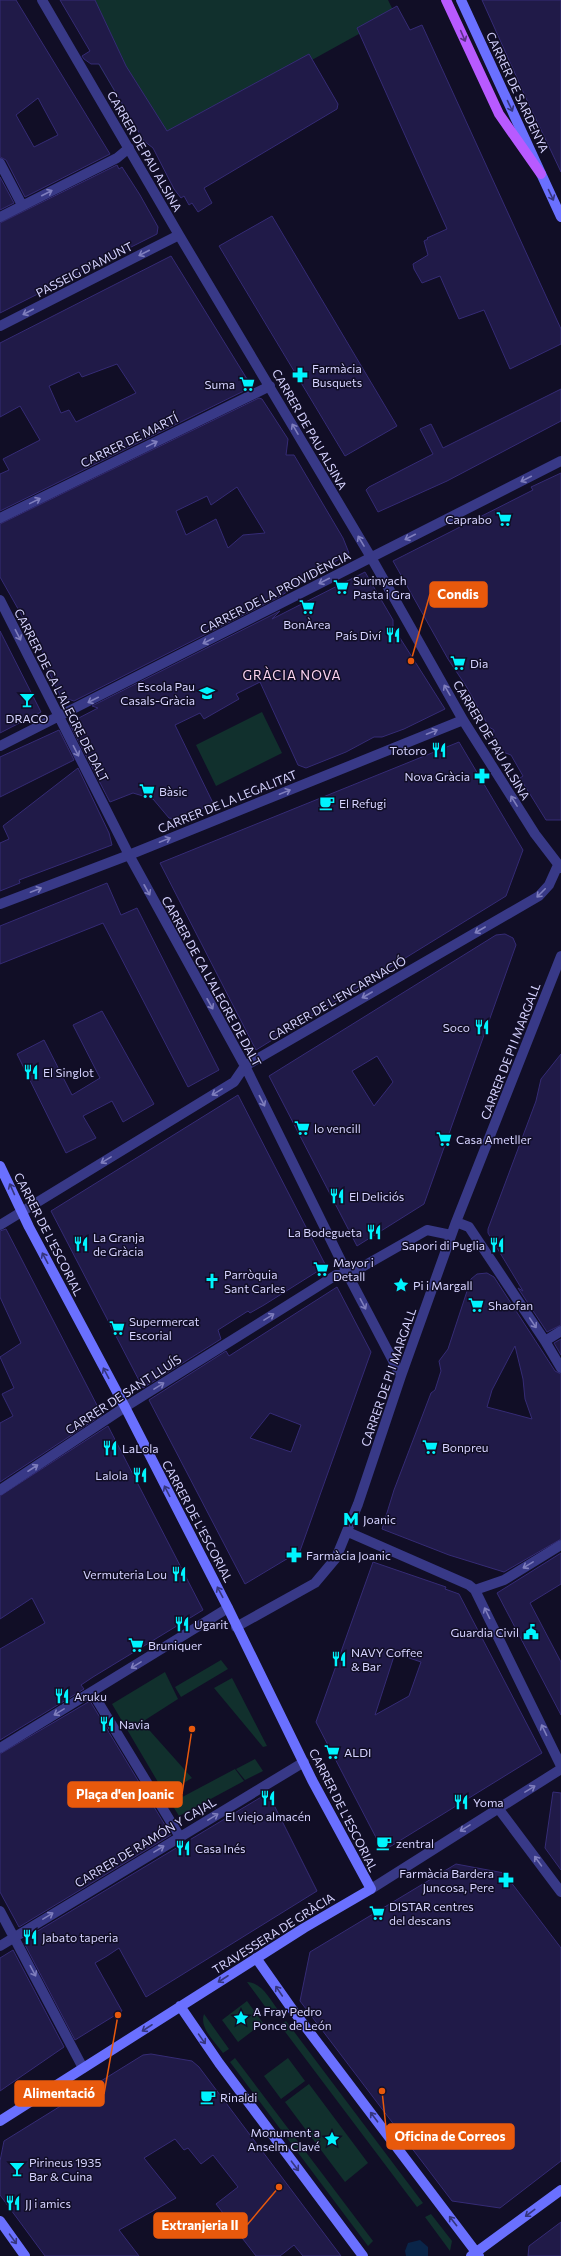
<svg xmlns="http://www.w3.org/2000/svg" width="561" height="2256" font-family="Commissioner,sans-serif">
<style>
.green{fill:#11302d}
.water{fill:#0a2549}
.building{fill:#201a48;stroke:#352b75;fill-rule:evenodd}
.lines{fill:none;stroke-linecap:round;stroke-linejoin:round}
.street{stroke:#383987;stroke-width:10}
.secondary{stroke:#6a70ff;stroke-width:10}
.primary{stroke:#b85aff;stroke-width:10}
.oneway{stroke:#5c3088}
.oneway2{stroke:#35357d}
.oneway3{stroke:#7f7ebd}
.labels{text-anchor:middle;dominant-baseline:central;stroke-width:3;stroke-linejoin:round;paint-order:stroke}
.street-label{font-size:12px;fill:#d6d3ff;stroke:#110e26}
.poi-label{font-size:12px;fill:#d6d3ff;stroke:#110e26;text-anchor:start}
.neighbourhood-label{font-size:13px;letter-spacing:1px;fill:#ffd5f2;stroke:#110e26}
.leader{fill:none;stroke:#e8590c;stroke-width:1.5}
.callout-dot{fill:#e8590c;stroke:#110e26;stroke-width:1.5}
.callout{fill:#e8590c;stroke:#e8590c;stroke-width:1.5}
.callout-label{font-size:13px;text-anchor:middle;font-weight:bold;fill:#fff}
</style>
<rect width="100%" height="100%" fill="#110e26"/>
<path class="green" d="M 60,0 L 388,0 L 395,14 L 153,148 L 144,141 Z
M 262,712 L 282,753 L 216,786 L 196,745 Z
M 221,1660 L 228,1669 L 181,1697 L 175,1687 Z
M 165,1672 L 178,1699 L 142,1722 L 192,1778 L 165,1794 L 112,1704 Z
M 232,1678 L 267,1746 L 263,1747 L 214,1688 Z
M 255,1759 L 263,1771 L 245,1780 L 236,1769 Z
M 235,1769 L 244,1781 L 179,1816 L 171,1803 Z
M 247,1982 C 262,1982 271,2001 279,2011 L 272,2016 Z
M 247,2001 L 263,2023 L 238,2042 L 222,2020 Z
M 204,2014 L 229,2049 L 223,2053 C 215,2042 199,2028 204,2014 Z
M 286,2021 L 423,2203 L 417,2207 L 280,2025 Z
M 235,2058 L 373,2241 L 368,2246 L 230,2062 Z
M 288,2058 L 305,2081 L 281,2099 L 264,2076 Z
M 309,2084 L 368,2163 L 345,2182 L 285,2102 Z
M 431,2214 L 452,2241 L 450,2251 L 425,2217 Z"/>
<path class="water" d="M 420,2240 L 428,2247 L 428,2256 L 406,2256 L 405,2251 L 408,2243 Z"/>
<path class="building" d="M 0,0 L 16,0 L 110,154 L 25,197 L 6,160 L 0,157 ZM 38,98 L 58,135 L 34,147 L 16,115 Z
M 60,0 L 95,0 L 126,66 L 167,131 L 309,54 L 338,104 L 337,109 L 204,188 L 212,203 L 198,212 L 192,203 L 189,205 L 184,196 L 181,198 L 174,189 L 153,148 L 144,141 L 99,64 L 91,64 L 84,59 L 82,56 L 90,51 Z
M 482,0 L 561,0 L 561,172 L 526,98 Z
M 397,6 L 410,30 L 422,25 L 561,329 L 561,344 L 510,369 L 484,310 L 459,319 L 440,276 L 422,283 L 414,269 L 413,264 L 428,255 L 424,241 L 428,239 L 427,238 L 447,229 L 357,28 Z
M 117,165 L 119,169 L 122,167 L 140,195 L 158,227 L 157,234 L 0,313 L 0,223 Z
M 0,177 L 14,203 L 0,210 Z
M 272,216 L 397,426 L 345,456 L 219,246 Z
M 171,256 L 252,387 L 0,511 L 0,474 L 9,470 L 3,459 L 40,440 L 20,406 L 0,417 L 0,343 ZM 117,364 L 136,393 L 76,422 L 69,410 L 61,413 L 49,386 L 79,372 L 82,377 Z
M 561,389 L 561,421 L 447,481 L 378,512 L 366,490 L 369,487 L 433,454 L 420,429 L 431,424 L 443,448 Z
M 259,398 L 262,399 L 288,439 L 286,455 L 294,455 L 343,538 L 349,553 L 333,563 L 319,568 L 310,577 L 279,597 L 74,701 L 61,697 L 44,662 L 47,660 L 0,577 L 0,524 ZM 237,487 L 265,533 L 243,535 L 228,548 L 216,519 L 186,535 L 176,511 L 207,496 L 211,505 Z
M 561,473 L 561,820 L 546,820 L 520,778 L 523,776 L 511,755 L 503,752 L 493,736 L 494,730 L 489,727 L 466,686 L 448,659 L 393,561 L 533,490 L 531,487 Z
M 365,572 L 393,620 L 393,627 L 445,709 L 404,729 L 382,737 L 374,737 L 346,752 L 306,768 L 298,765 L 260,682 L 236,694 L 239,699 L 204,719 L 200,713 L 175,725 L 213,803 L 180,820 L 169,818 L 153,799 L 133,793 L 110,802 L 70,725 L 74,723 L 73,721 L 98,708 L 92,706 L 280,611 L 272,619 Z
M 0,631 L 41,712 L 0,733 Z
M 59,730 L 74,760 L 0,797 L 0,757 Z
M 459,742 L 523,850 L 506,896 L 256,1050 L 160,863 Z
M 78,768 L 109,833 L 112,845 L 19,880 L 20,883 L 0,891 L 0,843 L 9,839 L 3,826 Z
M 107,883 L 121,915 L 137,908 L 219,1070 L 188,1087 L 103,923 L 0,964 L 0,926 Z
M 505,934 L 513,938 L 516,945 L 424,1204 L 357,1246 L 269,1076 L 496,935 ZM 377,1056 L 393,1082 L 374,1106 L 352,1071 Z
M 102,1011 L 154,1104 L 123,1122 L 112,1101 L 83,1116 L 96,1138 L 66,1153 L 17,1054 L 44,1040 L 72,1095 L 100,1078 L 73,1025 Z
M 561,1054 L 561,1325 L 547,1332 L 518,1288 L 523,1291 L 488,1233 L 488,1229 L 536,1101 L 541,1079 Z
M 238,1095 L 326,1266 L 264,1305 L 250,1313 L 248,1311 L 218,1330 L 221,1339 L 143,1388 L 51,1211 Z
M 6,1229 L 102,1415 L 0,1482 L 0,1423 L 13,1416 L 2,1394 L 14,1388 L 0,1357 L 21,1343 L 0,1297 L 0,1231 Z
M 487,1273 L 494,1277 L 555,1371 L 561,1374 L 561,1539 L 504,1572 L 449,1555 L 382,1529 L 394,1490 L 431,1393 L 435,1390 L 441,1371 L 439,1361 L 448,1349 L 471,1279 L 477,1274 ZM 515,1346 L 523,1379 L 525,1399 L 532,1419 L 487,1407 L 492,1390 Z
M 337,1287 L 371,1352 L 300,1551 L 245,1584 L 149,1400 L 226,1351 L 229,1356 ZM 270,1413 L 301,1425 L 291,1452 L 250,1438 Z
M 561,1339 L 561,1355 L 554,1343 Z
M 108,1426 L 203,1610 L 93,1677 L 81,1685 L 84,1689 L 0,1740 L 0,1649 L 45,1623 L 32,1598 L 0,1619 L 0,1496 Z
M 561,1553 L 561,1584 L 530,1603 L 561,1662 L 561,1715 L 497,1593 Z
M 373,1562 L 446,1587 L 445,1589 L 459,1594 L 542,1753 L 383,1851 L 316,1722 ZM 395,1653 L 421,1662 L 409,1696 L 375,1715 Z
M 90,1701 L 171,1835 L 19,1927 L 0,1892 L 0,1754 Z
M 553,1792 L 561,1793 L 561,1870 L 545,1848 Z
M 268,1793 L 317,1891 L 146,1997 L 119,1948 L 107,1956 L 95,1963 L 122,2011 L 75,2040 L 24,1943 L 27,1942 L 26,1938 Z
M 456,1864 L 504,1873 L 561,1948 L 561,2161 L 500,2208 L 452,2201 L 300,2001 L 310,1952 Z
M 13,1950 L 64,2047 L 0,2091 L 0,1958 Z
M 151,2054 L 192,2061 L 199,2067 L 341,2256 L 303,2256 L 294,2245 L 280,2256 L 256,2256 L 216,2204 L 238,2187 L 213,2155 L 201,2164 L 188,2148 L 184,2150 L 175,2139 L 144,2158 L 176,2198 L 119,2230 L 139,2256 L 45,2256 L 0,2195 L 0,2161 L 4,2141 L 143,2055 Z
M 561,2222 L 561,2256 L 528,2256 L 529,2246 Z"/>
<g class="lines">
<path class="street" d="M 42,0 L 179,235 L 372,559 L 463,720 L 535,834 L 561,868
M 0,163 L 22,205
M 0,217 L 117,158 L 129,148
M 0,326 L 179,235
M 0,518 L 270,386
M 0,600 L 129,855 L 245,1066 L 348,1275 L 401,1376
M 0,746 L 561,461
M 0,904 L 129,855 L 463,720
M 456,1222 L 469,1227 L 545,1341 L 561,1368
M 0,1225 L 234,1082 L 245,1066 L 539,896 L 549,885 L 558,865
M 545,1341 L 561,1331
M 0,1490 L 125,1407 L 336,1275 L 348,1275 L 427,1230 L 451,1235
M 348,1532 L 469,1585 L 475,1590 L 561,1766
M 475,1590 L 504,1580 L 561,1545
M 236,1627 L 315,1583 L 336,1558 L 358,1504 L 401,1376 L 456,1222 L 561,956
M 92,1692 L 180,1837
M 0,1748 L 228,1608
M 498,1808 L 561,1892
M 371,1889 L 561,1769
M 0,1911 L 83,2068
M 0,1946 L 304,1762"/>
<path class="secondary" d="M 461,0 L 561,217
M 0,1166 L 29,1227 L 125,1407 L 228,1608 L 312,1780 L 371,1889 L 304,1928 L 0,2121
M 256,1958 L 292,2009 L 479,2256
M 180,2006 L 219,2063 L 363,2256
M 0,2221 L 25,2256
M 471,2256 L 561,2190"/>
<path class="primary" d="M 446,0 L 499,114 L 541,174"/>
</g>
<defs><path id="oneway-shaft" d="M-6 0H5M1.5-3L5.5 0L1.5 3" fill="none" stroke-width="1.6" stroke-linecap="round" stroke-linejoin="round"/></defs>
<use class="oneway" href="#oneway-shaft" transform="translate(463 36) rotate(67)"/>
<g class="oneway2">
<use href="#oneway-shaft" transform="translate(510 106) rotate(65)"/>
<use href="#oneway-shaft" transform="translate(551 195) rotate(65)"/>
<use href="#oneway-shaft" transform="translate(12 1189) rotate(-114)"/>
<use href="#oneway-shaft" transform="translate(45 1258) rotate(-118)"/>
<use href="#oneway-shaft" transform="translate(106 1373) rotate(-118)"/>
<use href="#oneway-shaft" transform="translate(167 1491) rotate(-117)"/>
<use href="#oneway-shaft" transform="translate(220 1592) rotate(-118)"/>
<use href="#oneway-shaft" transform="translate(223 1979) rotate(147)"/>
<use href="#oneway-shaft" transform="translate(279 1991) rotate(-124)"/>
<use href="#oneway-shaft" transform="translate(147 2028) rotate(147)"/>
<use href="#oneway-shaft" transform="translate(202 2039) rotate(55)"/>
<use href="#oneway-shaft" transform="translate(374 2117) rotate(-127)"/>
<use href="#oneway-shaft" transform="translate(295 2166) rotate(53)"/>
<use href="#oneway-shaft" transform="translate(530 2213) rotate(143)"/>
<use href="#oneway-shaft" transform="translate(453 2221) rotate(-128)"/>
<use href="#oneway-shaft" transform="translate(13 2239) rotate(54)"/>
</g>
<g class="oneway3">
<use href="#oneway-shaft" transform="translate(47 193) rotate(-27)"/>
<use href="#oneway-shaft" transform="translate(144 253) rotate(153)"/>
<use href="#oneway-shaft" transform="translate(28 312) rotate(153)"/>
<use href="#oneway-shaft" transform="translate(295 429) rotate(-120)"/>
<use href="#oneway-shaft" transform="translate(152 444) rotate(-26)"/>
<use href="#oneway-shaft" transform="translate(526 479) rotate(153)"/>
<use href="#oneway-shaft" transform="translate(35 501) rotate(-26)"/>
<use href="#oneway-shaft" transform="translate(410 537) rotate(153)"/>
<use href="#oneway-shaft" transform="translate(361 541) rotate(-121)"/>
<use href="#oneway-shaft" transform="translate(324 581) rotate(153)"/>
<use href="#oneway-shaft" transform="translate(18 635) rotate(63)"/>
<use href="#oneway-shaft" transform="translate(208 641) rotate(153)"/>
<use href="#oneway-shaft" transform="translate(447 690) rotate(-120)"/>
<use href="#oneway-shaft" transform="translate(93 700) rotate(153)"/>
<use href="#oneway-shaft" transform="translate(432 732) rotate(-22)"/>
<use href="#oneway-shaft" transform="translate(76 751) rotate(63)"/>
<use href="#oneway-shaft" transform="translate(285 792) rotate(-22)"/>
<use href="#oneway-shaft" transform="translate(514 801) rotate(-122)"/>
<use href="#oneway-shaft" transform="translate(165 840) rotate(-22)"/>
<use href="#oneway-shaft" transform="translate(36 890) rotate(-21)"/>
<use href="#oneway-shaft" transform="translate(147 890) rotate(61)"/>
<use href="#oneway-shaft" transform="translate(541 893) rotate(135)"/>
<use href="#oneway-shaft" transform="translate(480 930) rotate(150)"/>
<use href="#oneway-shaft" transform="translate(367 995) rotate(150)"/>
<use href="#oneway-shaft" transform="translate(210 1004) rotate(61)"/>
<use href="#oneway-shaft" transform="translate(217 1092) rotate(149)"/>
<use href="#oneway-shaft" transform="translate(262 1101) rotate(63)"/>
<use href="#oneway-shaft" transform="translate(106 1160) rotate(149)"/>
<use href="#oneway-shaft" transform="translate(363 1304) rotate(62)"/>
<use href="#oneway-shaft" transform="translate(269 1317) rotate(-32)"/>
<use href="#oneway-shaft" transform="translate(533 1323) rotate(56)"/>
<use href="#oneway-shaft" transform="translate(159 1386) rotate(-32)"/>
<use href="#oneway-shaft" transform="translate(33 1468) rotate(-33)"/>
<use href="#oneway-shaft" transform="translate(528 1565) rotate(149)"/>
<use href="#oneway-shaft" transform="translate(487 1613) rotate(-116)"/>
<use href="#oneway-shaft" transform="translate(136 1665) rotate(148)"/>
<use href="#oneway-shaft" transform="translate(59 1712) rotate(149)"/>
<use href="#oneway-shaft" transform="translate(544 1730) rotate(-116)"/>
<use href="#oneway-shaft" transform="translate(530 1789) rotate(-31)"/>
<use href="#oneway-shaft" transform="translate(213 1817) rotate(-31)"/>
<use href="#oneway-shaft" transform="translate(465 1828) rotate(148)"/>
<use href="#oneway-shaft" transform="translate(159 1849) rotate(-31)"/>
<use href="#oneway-shaft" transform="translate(538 1861) rotate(-126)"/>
<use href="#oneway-shaft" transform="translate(48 1916) rotate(-31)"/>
<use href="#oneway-shaft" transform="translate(33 1971) rotate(62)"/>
</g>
<defs>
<symbol id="pharmacy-bare" viewBox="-9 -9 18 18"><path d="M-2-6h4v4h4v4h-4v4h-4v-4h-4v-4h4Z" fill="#00f4fe" stroke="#110e26" stroke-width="2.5" paint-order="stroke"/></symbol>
<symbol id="supermarket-bare" viewBox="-9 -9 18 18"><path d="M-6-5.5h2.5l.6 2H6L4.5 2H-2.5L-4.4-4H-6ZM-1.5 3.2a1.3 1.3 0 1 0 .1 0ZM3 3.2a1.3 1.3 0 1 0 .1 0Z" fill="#00f4fe" stroke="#110e26" stroke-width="2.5" paint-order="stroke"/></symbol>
<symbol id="restaurant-bare" viewBox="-9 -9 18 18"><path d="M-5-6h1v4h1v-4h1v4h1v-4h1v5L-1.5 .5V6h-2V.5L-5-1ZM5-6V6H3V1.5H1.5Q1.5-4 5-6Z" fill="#00f4fe" stroke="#110e26" stroke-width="2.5" paint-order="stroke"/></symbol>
<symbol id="school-bare" viewBox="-9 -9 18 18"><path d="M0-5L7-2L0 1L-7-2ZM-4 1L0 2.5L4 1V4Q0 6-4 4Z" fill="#00f4fe" stroke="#110e26" stroke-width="2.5" paint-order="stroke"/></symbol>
<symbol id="bar-bare" viewBox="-9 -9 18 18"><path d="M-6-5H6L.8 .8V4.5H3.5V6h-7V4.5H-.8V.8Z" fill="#00f4fe" stroke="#110e26" stroke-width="2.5" paint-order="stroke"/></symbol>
<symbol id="cafe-bare" viewBox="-9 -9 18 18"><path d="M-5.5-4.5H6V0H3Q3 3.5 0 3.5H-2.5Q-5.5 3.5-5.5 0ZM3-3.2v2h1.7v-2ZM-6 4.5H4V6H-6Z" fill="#00f4fe" stroke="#110e26" stroke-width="2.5" paint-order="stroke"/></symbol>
<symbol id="church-bare" viewBox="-9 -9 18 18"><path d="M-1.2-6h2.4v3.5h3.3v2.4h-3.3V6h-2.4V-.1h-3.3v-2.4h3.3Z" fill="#00f4fe" stroke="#110e26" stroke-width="2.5" paint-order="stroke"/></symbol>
<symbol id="sight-bare" viewBox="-9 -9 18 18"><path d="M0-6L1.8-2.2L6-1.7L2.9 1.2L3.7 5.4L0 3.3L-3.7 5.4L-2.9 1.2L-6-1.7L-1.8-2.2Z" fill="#00f4fe" stroke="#110e26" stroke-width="2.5" paint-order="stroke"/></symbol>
<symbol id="metro-bare" viewBox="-9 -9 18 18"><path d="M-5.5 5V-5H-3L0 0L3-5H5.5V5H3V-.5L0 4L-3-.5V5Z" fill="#00f4fe" stroke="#110e26" stroke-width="2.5" paint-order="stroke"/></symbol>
<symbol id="civic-bare" viewBox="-9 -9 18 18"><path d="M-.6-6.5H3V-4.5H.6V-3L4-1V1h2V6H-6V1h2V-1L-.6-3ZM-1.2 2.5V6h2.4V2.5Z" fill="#00f4fe" stroke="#110e26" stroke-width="2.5" paint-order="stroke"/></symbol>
</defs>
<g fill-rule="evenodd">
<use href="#pharmacy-bare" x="289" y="364" width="22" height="22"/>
<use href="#supermarket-bare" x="236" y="373" width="22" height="22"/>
<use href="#supermarket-bare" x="493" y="508" width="22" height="22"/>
<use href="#supermarket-bare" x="330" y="576" width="22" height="22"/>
<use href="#supermarket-bare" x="296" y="596" width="22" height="22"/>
<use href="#restaurant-bare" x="382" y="624" width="22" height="22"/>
<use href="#supermarket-bare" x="447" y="652" width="22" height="22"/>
<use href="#school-bare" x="196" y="682" width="22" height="22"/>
<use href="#bar-bare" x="16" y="689" width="22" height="22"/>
<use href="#restaurant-bare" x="428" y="739" width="22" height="22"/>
<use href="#pharmacy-bare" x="471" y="765" width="22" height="22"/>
<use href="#supermarket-bare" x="136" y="780" width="22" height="22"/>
<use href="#cafe-bare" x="316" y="792" width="22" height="22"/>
<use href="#restaurant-bare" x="471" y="1016" width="22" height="22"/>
<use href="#restaurant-bare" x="20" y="1061" width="22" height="22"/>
<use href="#supermarket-bare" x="291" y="1117" width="22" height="22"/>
<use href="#supermarket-bare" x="433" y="1128" width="22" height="22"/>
<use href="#restaurant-bare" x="326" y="1185" width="22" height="22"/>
<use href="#restaurant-bare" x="363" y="1221" width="22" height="22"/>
<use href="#restaurant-bare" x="70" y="1233" width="22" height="22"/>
<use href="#restaurant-bare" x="486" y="1234" width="22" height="22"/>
<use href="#supermarket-bare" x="310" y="1258" width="22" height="22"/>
<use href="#church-bare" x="201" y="1270" width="22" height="22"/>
<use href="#sight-bare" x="390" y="1274" width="22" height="22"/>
<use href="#supermarket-bare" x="465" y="1294" width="22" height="22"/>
<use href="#supermarket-bare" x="106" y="1317" width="22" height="22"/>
<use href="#supermarket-bare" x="419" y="1436" width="22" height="22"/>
<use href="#restaurant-bare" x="99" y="1437" width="22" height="22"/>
<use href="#restaurant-bare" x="129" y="1464" width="22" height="22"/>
<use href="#metro-bare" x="340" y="1508" width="22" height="22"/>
<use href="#pharmacy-bare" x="283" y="1544" width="22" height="22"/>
<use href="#restaurant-bare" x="168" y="1563" width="22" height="22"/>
<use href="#restaurant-bare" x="171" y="1613" width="22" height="22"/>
<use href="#civic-bare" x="520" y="1621" width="22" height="22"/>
<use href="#supermarket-bare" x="125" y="1634" width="22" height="22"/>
<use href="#restaurant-bare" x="328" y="1648" width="22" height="22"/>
<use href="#restaurant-bare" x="51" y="1685" width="22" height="22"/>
<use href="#restaurant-bare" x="96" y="1713" width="22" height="22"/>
<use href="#supermarket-bare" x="321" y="1741" width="22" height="22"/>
<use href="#restaurant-bare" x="257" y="1787" width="22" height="22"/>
<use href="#restaurant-bare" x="450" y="1791" width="22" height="22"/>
<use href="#cafe-bare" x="373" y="1832" width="22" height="22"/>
<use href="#restaurant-bare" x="172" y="1837" width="22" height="22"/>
<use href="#pharmacy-bare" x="495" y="1869" width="22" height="22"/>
<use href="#supermarket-bare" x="366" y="1902" width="22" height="22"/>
<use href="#restaurant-bare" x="19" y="1926" width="22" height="22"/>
<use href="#sight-bare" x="230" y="2007" width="22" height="22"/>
<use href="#cafe-bare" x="197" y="2086" width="22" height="22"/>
<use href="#sight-bare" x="321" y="2128" width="22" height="22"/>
<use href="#bar-bare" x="6" y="2158" width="22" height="22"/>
<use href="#restaurant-bare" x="2" y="2192" width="22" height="22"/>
</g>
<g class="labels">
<g class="street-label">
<text transform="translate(518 92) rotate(65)">CARRER DE SARDENYA</text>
<text transform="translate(145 151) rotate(60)">CARRER DE PAU ALSINA</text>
<text transform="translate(84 269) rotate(-27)">PASSEIG D'AMUNT</text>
<text transform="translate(310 429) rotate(60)">CARRER DE PAU ALSINA</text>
<text transform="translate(129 440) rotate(-26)">CARRER DE MARTÍ</text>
<text transform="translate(275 592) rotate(-27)">CARRER DE LA PROVIDÈNCIA</text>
<text transform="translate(62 695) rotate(63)">CARRER DE CA L'ALEGRE DE DALT</text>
<text transform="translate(492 740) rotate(59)">CARRER DE PAU ALSINA</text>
<text transform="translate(227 801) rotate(-22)">CARRER DE LA LEGALITAT</text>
<text transform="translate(212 981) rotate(61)">CARRER DE CA L'ALEGRE DE DALT</text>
<text transform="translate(337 998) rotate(-30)">CARRER DE L'ENCARNACIÓ</text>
<text transform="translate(510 1051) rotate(-69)">CARRER DE PI I MARGALL</text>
<text transform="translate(49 1234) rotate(63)">CARRER DE L'ESCORIAL</text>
<text transform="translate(388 1377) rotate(-71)">CARRER DE PI I MARGALL</text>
<text transform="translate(123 1394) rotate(-33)">CARRER DE SANT LLUÍS</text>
<text transform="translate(198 1521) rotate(62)">CARRER DE L'ESCORIAL</text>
<text transform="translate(344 1810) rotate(63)">CARRER DE L'ESCORIAL</text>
<text transform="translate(145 1842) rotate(-31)">CARRER DE RAMÓN Y CAJAL</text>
<text transform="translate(273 1933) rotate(-32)">TRAVESSERA DE GRÀCIA</text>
</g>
<g class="poi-label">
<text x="312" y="368">Farmàcia<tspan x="312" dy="14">Busquets</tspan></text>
<text x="235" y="384" text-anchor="end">Suma</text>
<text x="492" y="519" text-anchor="end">Caprabo</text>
<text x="353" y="580">Surinyach<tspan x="353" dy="14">Pasta i Gra</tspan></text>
<text x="307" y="624" text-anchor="middle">BonÀrea</text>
<text x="381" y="635" text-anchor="end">País Diví</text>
<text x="470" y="663">Dia</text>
<text x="195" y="686" text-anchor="end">Escola Pau<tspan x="195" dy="14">Casals-Gràcia</tspan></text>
<text x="27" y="718" text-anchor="middle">DRACO</text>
<text x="427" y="750" text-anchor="end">Totoro</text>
<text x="470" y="776" text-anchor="end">Nova Gràcia</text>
<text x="159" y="791">Bàsic</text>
<text x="339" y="803">El Refugi</text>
<text x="470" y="1027" text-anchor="end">Soco</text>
<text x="43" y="1072">El Singlot</text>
<text x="314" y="1128">lo vencill</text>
<text x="456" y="1139">Casa Ametller</text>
<text x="349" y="1196">El Deliciós</text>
<text x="362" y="1232" text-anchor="end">La Bodegueta</text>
<text x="93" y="1237">La Granja<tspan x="93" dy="14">de Gràcia</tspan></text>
<text x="485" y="1245" text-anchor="end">Sapori di Puglia</text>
<text x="333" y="1262">Mayor i<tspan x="333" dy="14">Detall</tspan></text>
<text x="224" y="1274">Parròquia<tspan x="224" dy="14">Sant Carles</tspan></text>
<text x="413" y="1285">Pi i Margall</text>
<text x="488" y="1305">Shaofan</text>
<text x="129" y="1321">Supermercat<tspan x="129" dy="14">Escorial</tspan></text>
<text x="442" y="1447">Bonpreu</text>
<text x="122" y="1448">LaLola</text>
<text x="128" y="1475" text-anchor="end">Lalola</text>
<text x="363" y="1519">Joanic</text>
<text x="306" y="1555">Farmàcia Joanic</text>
<text x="167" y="1574" text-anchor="end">Vermuteria Lou</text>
<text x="194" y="1624">Ugarit</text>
<text x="519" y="1632" text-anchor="end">Guardia Civil</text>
<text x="148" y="1645">Bruniquer</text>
<text x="351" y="1652">NAVY Coffee<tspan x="351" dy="14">&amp; Bar</tspan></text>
<text x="74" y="1696">Aruku</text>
<text x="119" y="1724">Navia</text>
<text x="344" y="1752">ALDI</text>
<text x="473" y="1802">Yoma</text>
<text x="268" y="1816" text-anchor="middle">El viejo almacén</text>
<text x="396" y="1843">zentral</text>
<text x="195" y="1848">Casa Inés</text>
<text x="494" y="1873" text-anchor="end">Farmàcia Bardera<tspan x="494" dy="14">Juncosa, Pere</tspan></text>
<text x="389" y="1906">DISTAR centres<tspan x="389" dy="14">del descans</tspan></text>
<text x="42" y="1937">Jabato taperia</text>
<text x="253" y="2011">A Fray Pedro<tspan x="253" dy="14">Ponce de León</tspan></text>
<text x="220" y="2097">Rinaldi</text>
<text x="320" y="2132" text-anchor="end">Monument a<tspan x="320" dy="14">Anselm Clavé</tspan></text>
<text x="29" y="2162">Pirineus 1935<tspan x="29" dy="14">Bar &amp; Cuina</tspan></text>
<text x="25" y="2203">JJ i amics</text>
</g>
<g class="neighbourhood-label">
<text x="292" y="675">GRÀCIA NOVA</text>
</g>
</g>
<path class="leader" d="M411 661L430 594M192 1729L182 1794M118 2015L104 2094M382 2091L387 2137M279 2187L247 2225"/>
<g class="callout-dot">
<circle cx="411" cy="661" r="4"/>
<circle cx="192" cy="1729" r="4"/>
<circle cx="118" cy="2015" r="4"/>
<circle cx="382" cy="2091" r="4"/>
<circle cx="279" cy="2187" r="4"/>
</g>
<g class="callout">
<rect x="430" y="582" width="57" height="25" rx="4"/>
<rect x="68" y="1782" width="114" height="25" rx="4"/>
<rect x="15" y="2081" width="89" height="25" rx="4"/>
<rect x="387" y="2124" width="127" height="25" rx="4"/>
<rect x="154" y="2213" width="93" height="25" rx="4"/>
</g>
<g class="callout-label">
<text x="458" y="599">Condis</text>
<text x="125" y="1799">Plaça d'en Joanic</text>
<text x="59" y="2098">Alimentació</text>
<text x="450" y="2141">Oficina de Correos</text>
<text x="200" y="2230">Extranjeria II</text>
</g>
</svg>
